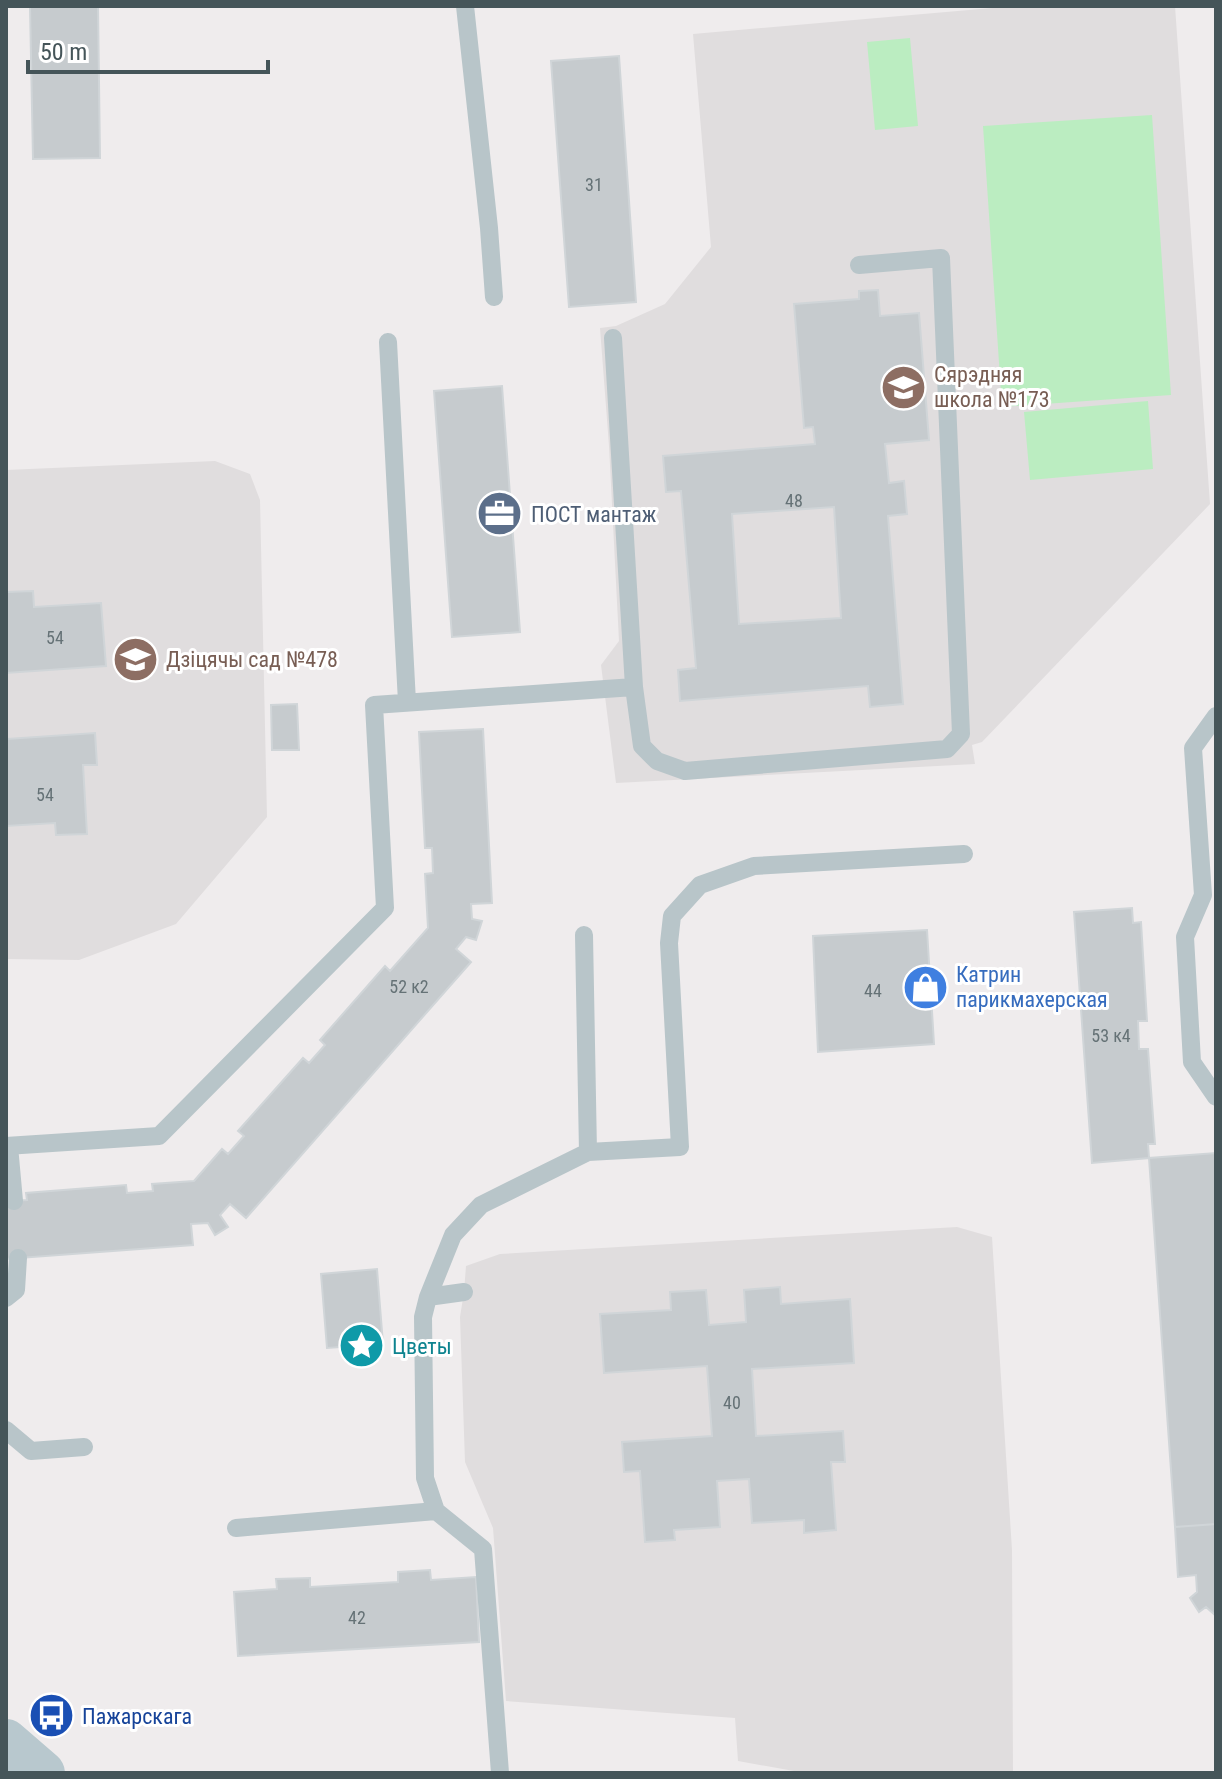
<svg xmlns="http://www.w3.org/2000/svg" width="1222" height="1779" font-family="'Roboto Condensed',sans-serif">
<style>
.education{fill:#e0ddde}
.green{fill:#bbedc1}
.building{fill:#c6cbce;stroke:#d0d5d8;stroke-width:2;fill-rule:evenodd}
.lines{fill:none;stroke-linecap:round;stroke-linejoin:round}
.lane{stroke:#b8c5c9;stroke-width:18}
.secondary{stroke:#b8c8ce;stroke-width:44}
.labels{text-anchor:middle;dominant-baseline:central;stroke-width:6;stroke-linejoin:round;paint-order:stroke}
.number-label{font-size:18px;fill:#657276}
.education-label{font-size:22px;fill:#785e54;stroke:#fff;text-anchor:start}
.service-label{font-size:22px;fill:#4e5e75;stroke:#fff;text-anchor:start}
.shop-label{font-size:22px;fill:#366cbe;stroke:#fff;text-anchor:start}
.culture-label{font-size:22px;fill:#0d838f;stroke:#fff;text-anchor:start}
.transit-label{font-size:22px;fill:#164399;stroke:#fff;text-anchor:start}
</style>
<rect width="100%" height="100%" fill="#efeced"/>
<path class="education" d="M 1015,6 L 1175,6 L 1210,504 L 982,742 L 972,745 L 975,764 L 616,783 L 601,665 L 619,641 L 609,446 L 600,328 L 616,326 L 665,304 L 711,247 L 693,34 Z
M 215,461 L 250,474 L 260,500 L 267,817 L 176,924 L 79,960 L 6,959 L 6,470 Z
M 957,1227 L 992,1237 L 1012,1550 L 1013,1773 L 805,1773 L 738,1761 L 735,1718 L 506,1701 L 493,1528 L 465,1462 L 460,1317 L 464,1292 L 466,1266 L 500,1254 Z"/>
<path class="green" d="M 910,38 L 918,126 L 875,130 L 867,42 Z
M 1152,115 L 1171,395 L 1002,407 L 983,126 Z
M 1148,401 L 1153,469 L 1030,480 L 1024,412 Z"/>
<path class="building" d="M 30,6 L 98,6 L 100,158 L 33,159 Z
M 619,56 L 636,302 L 569,307 L 551,61 Z
M 878,290 L 880,316 L 919,313 L 929,440 L 885,444 L 889,483 L 904,481 L 907,514 L 888,516 L 903,704 L 870,707 L 868,686 L 680,701 L 678,670 L 696,668 L 681,491 L 666,492 L 663,456 L 815,444 L 813,427 L 804,428 L 794,304 L 859,299 L 859,291 ZM 834,507 L 841,618 L 739,624 L 732,514 Z
M 502,386 L 520,632 L 452,637 L 434,391 Z
M 33,591 L 34,607 L 101,603 L 106,666 L 6,673 L 6,592 Z
M 297,704 L 299,750 L 272,750 L 271,705 Z
M 6,726 L 7,739 L 95,733 L 97,765 L 83,765 L 87,834 L 56,835 L 55,823 L 6,826 Z
M 483,729 L 492,903 L 471,904 L 472,919 L 482,921 L 476,940 L 466,937 L 456,949 L 471,962 L 246,1218 L 230,1204 L 220,1215 L 228,1227 L 215,1235 L 208,1223 L 191,1224 L 193,1245 L 6,1259 L 6,1201 L 27,1200 L 26,1193 L 126,1185 L 127,1193 L 153,1191 L 152,1184 L 194,1181 L 222,1149 L 228,1154 L 244,1136 L 238,1131 L 303,1058 L 309,1063 L 325,1045 L 320,1040 L 385,966 L 390,971 L 428,928 L 425,874 L 433,873 L 432,848 L 425,848 L 419,732 Z
M 1132,908 L 1133,923 L 1141,922 L 1147,1021 L 1138,1021 L 1139,1049 L 1148,1049 L 1155,1144 L 1148,1144 L 1149,1158 L 1092,1163 L 1074,912 Z
M 927,930 L 934,1044 L 818,1052 L 813,936 Z
M 1216,1153 L 1216,1524 L 1175,1527 L 1149,1158 Z
M 377,1269 L 383,1344 L 327,1348 L 321,1274 Z
M 780,1287 L 781,1304 L 850,1299 L 854,1363 L 752,1369 L 756,1436 L 843,1431 L 845,1462 L 831,1462 L 836,1530 L 804,1533 L 804,1520 L 752,1523 L 749,1479 L 717,1481 L 720,1527 L 674,1530 L 675,1540 L 645,1542 L 640,1471 L 624,1472 L 622,1442 L 712,1436 L 707,1366 L 604,1373 L 600,1314 L 671,1310 L 670,1292 L 706,1290 L 709,1325 L 746,1322 L 744,1290 Z
M 1216,1524 L 1216,1616 L 1206,1607 L 1199,1612 L 1190,1598 L 1197,1592 L 1196,1575 L 1178,1577 L 1175,1527 Z
M 430,1570 L 431,1580 L 476,1577 L 479,1642 L 238,1656 L 234,1592 L 277,1589 L 276,1579 L 310,1578 L 310,1587 L 398,1582 L 398,1572 Z"/>
<g class="lines">
<path class="lane" d="M 465,6 L 489,228 L 494,297
M 613,338 L 634,687
M 388,342 L 407,702
M 1216,716 L 1193,748 L 1203,895 L 1185,937 L 1192,1062 L 1216,1097
M 584,935 L 588,1152
M 6,1146 L 159,1136 L 385,908 L 374,705 L 634,687 L 642,746 L 657,761 L 685,771 L 947,749 L 961,734 L 941,258 L 859,265
M 9,1146 L 14,1201
M 428,1297 L 453,1235 L 481,1205 L 588,1152 L 680,1147 L 669,943 L 672,916 L 700,885 L 754,866 L 964,854
M 6,1298 L 16,1290 L 18,1258
M 6,1430 L 31,1451 L 84,1447
M 436,1511 L 425,1478 L 423,1317 L 428,1297 L 464,1292
M 236,1528 L 436,1511 L 483,1549 L 500,1773"/>
<path class="secondary" d="M 6,1741 L 43,1773"/>
</g>
<defs>
<symbol id="school-disc" viewBox="-11 -11 22 22"><circle r="9.5" fill="#8d6e63" stroke="#fff"/><path d="M0-5L7-2L0 1L-7-2ZM-4 1L0 2.5L4 1V4Q0 6-4 4Z" fill="#fff"/></symbol>
<symbol id="office-disc" viewBox="-11 -11 22 22"><circle r="9.5" fill="#5c6f8a" stroke="#fff"/><path d="M-6-3h4V-5.5h4V-3h4V5H-6ZM-1-4.5V-3h2v-1.5ZM-6 0V1H6V0Z" fill="#fff"/></symbol>
<symbol id="shop-disc" viewBox="-11 -11 22 22"><circle r="9.5" fill="#3f7fe0" stroke="#fff"/><path d="M-5-2.5h2.3a2.7 3.5 0 0 1 5.4 0H5L5.5 6h-11ZM-1.5-2.5h3a1.5 2.3 0 0 0-3 0Z" fill="#fff"/></symbol>
<symbol id="sight-disc" viewBox="-11 -11 22 22"><circle r="9.5" fill="#0f9aa8" stroke="#fff"/><path d="M0-6L1.8-2.2L6-1.7L2.9 1.2L3.7 5.4L0 3.3L-3.7 5.4L-2.9 1.2L-6-1.7L-1.8-2.2Z" fill="#fff"/></symbol>
<symbol id="bus-disc" viewBox="-11 -11 22 22"><circle r="9.5" fill="#1a4fb4" stroke="#fff"/><path d="M-5-6H5V4H4V6H2V4H-2V6H-4V4H-5ZM-3.5-4V0h7V-4ZM-3.5 1.2v1.5H-2V1.2ZM2 1.2v1.5H3.5V1.2Z" fill="#fff"/></symbol>
</defs>
<g fill-rule="evenodd">
<use href="#school-disc" x="878" y="362" width="51" height="51"/>
<use href="#office-disc" x="474" y="488" width="51" height="51"/>
<use href="#school-disc" x="110" y="634" width="51" height="51"/>
<use href="#shop-disc" x="900" y="962" width="51" height="51"/>
<use href="#sight-disc" x="336" y="1320" width="51" height="51"/>
<use href="#bus-disc" x="26" y="1690" width="51" height="51"/>
</g>
<g class="labels">
<g class="number-label">
<text x="594" y="184">31</text>
<text x="794" y="500">48</text>
<text x="55" y="637">54</text>
<text x="45" y="794">54</text>
<text x="409" y="986">52 к2</text>
<text x="873" y="990">44</text>
<text x="1111" y="1035">53 к4</text>
<text x="732" y="1402">40</text>
<text x="357" y="1617">42</text>
</g>
<g class="education-label">
<text x="934" y="374">Сярэдняя<tspan x="934" dy="25">школа №173</tspan></text>
<text x="166" y="659">Дзіцячы сад №478</text>
</g>
<g class="service-label">
<text x="531" y="514">ПОСТ мантаж</text>
</g>
<g class="shop-label">
<text x="956" y="974">Катрин<tspan x="956" dy="25">парикмахерская</tspan></text>
</g>
<g class="culture-label">
<text x="392" y="1346">Цветы</text>
</g>
<g class="transit-label">
<text x="82" y="1716">Пажарскага</text>
</g>
</g>
<rect width="1222" height="1779" fill="none" stroke="#455559" stroke-width="16"/>
<path d="M28 60v12h240v-12" fill="none" stroke="#455559" stroke-width="4"/>
<text x="40" y="60" font-size="24" fill="#455559" stroke="#ffffff" stroke-width="6" paint-order="stroke">50 m</text>
</svg>
